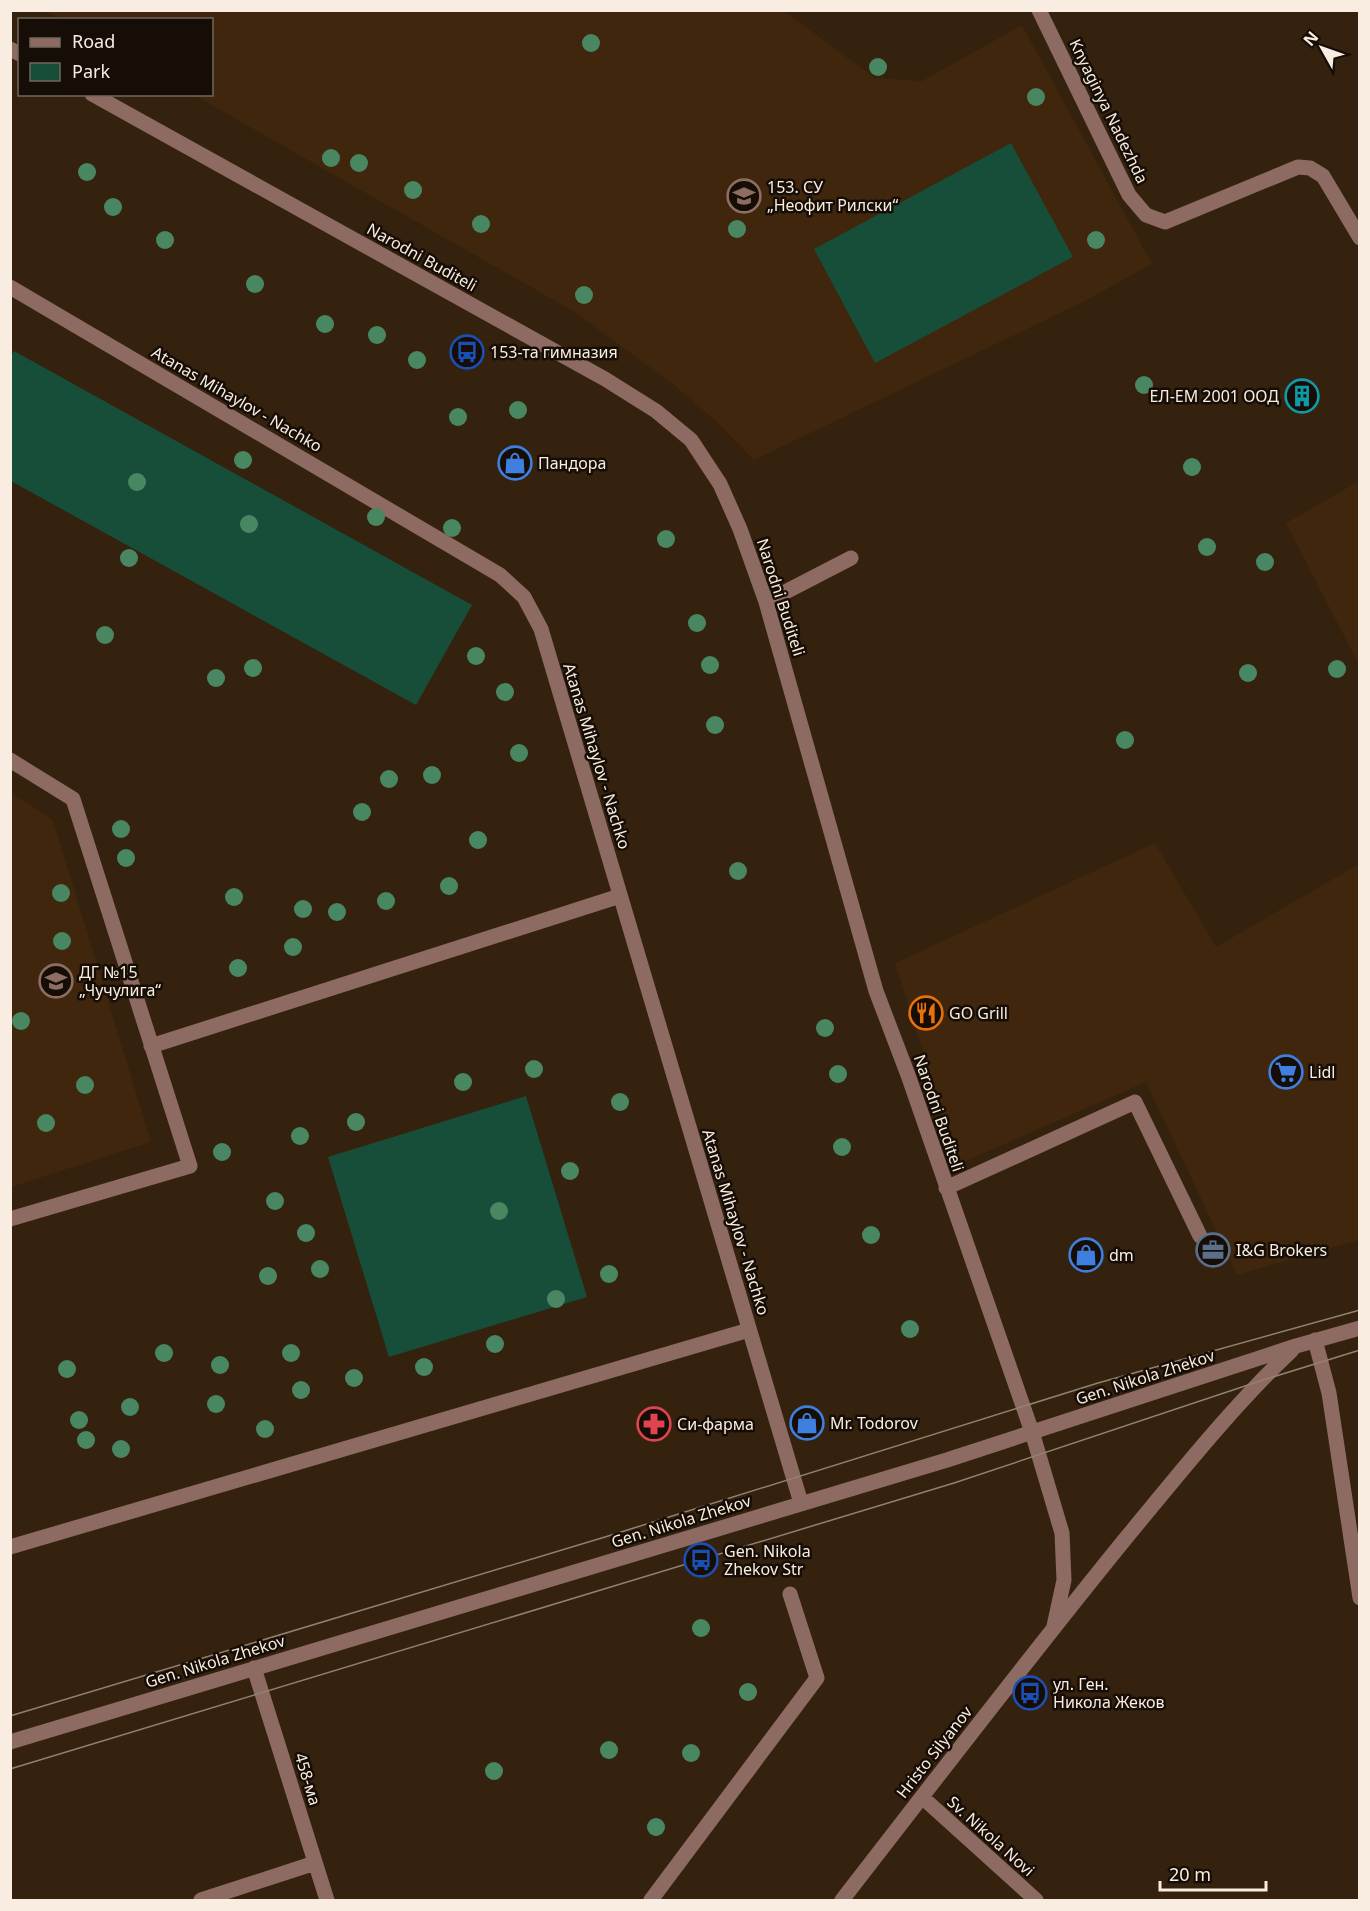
<svg xmlns="http://www.w3.org/2000/svg" width="1370" height="1911" font-family="'Noto Sans',sans-serif">
<style>
.built{fill:#3f260c}
.green{fill:#174e39}
.lines{fill:none;stroke-linecap:round;stroke-linejoin:round}
.minor{stroke:#8e6b62;stroke-width:15}
.tram{stroke:#918171;stroke-width:1.5}
.tree{fill:#498763}
.labels{text-anchor:middle;dominant-baseline:central;stroke-width:5;stroke-linejoin:round;paint-order:stroke}
.street-label{font-size:16px;fill:#f9ece0;stroke:#160e06}
.poi-label{font-size:16px;fill:#f9ece0;stroke:#160e06;text-anchor:start}
</style>
<rect width="100%" height="100%" fill="#35220e"/>
<path class="built" d="M 45,11 L 784,11 L 875,78 L 922,81 L 1022,25 L 1152,264 L 1083,302 L 754,460 L 718,423 L 673,384 L 573,311 L 194,95 L 212,94 L 212,20 L 61,19 Z
M 1359,481 L 1359,665 L 1286,523 Z
M 10,792 L 53,820 L 151,1142 L 11,1187 Z
M 1155,843 L 1216,947 L 1359,864 L 1359,1240 L 1237,1275 L 1146,1082 L 959,1164 L 895,963 Z"/>
<path class="green" d="M 1011,143 L 1073,257 L 875,363 L 814,249 Z
M 14,351 L 472,605 L 416,705 L 11,481 L 10,357 Z
M 526,1096 L 587,1297 L 389,1357 L 328,1157 Z"/>
<g class="lines">
<path class="minor" d="M 1039,10 L 1129,195 L 1146,215 L 1165,222 L 1298,167 L 1310,168 L 1323,176 L 1360,238
M 10,49 L 20,54
M 92,94 L 605,379 L 656,411 L 691,440 L 720,484 L 740,529 L 766,602 L 876,991 L 908,1075 L 1032,1432 L 1062,1533 L 1064,1580 L 1054,1626
M 10,287 L 500,575 L 524,597 L 541,629 L 801,1503
M 766,602 L 851,558
M 10,760 L 73,799 L 190,1166 L 10,1219
M 151,1046 L 620,896
M 946,1188 L 1135,1102 L 1200,1236
M 1315,1340 L 1329,1393 L 1360,1598
M 10,1547 L 749,1330
M 254,1668 L 327,1900
M 10,1742 L 947,1460 L 1296,1346 L 1360,1328
M 922,1797 L 1036,1900
M 201,1900 L 315,1863
M 651,1900 L 817,1678 L 790,1594
M 842,1900 C 936,1779 1029,1657 1126,1538 C 1179,1474 1231,1408 1292,1350"/>
<path class="tram" d="M 10,1716 L 605,1537 L 1098,1383 L 1360,1310
M 10,1769 L 954,1483 L 1260,1381 L 1360,1350"/>
</g>
<g class="tree">
<circle cx="591" cy="43" r="9"/>
<circle cx="878" cy="67" r="9"/>
<circle cx="1036" cy="97" r="9"/>
<circle cx="331" cy="158" r="9"/>
<circle cx="359" cy="163" r="9"/>
<circle cx="87" cy="172" r="9"/>
<circle cx="413" cy="190" r="9"/>
<circle cx="113" cy="207" r="9"/>
<circle cx="481" cy="224" r="9"/>
<circle cx="737" cy="229" r="9"/>
<circle cx="165" cy="240" r="9"/>
<circle cx="1096" cy="240" r="9"/>
<circle cx="255" cy="284" r="9"/>
<circle cx="584" cy="295" r="9"/>
<circle cx="325" cy="324" r="9"/>
<circle cx="377" cy="335" r="9"/>
<circle cx="417" cy="360" r="9"/>
<circle cx="1144" cy="385" r="9"/>
<circle cx="518" cy="410" r="9"/>
<circle cx="458" cy="417" r="9"/>
<circle cx="243" cy="460" r="9"/>
<circle cx="1192" cy="467" r="9"/>
<circle cx="137" cy="482" r="9"/>
<circle cx="376" cy="517" r="9"/>
<circle cx="249" cy="524" r="9"/>
<circle cx="452" cy="528" r="9"/>
<circle cx="666" cy="539" r="9"/>
<circle cx="1207" cy="547" r="9"/>
<circle cx="129" cy="558" r="9"/>
<circle cx="1265" cy="562" r="9"/>
<circle cx="697" cy="623" r="9"/>
<circle cx="105" cy="635" r="9"/>
<circle cx="476" cy="656" r="9"/>
<circle cx="710" cy="665" r="9"/>
<circle cx="253" cy="668" r="9"/>
<circle cx="1337" cy="669" r="9"/>
<circle cx="1248" cy="673" r="9"/>
<circle cx="216" cy="678" r="9"/>
<circle cx="505" cy="692" r="9"/>
<circle cx="715" cy="725" r="9"/>
<circle cx="1125" cy="740" r="9"/>
<circle cx="519" cy="753" r="9"/>
<circle cx="432" cy="775" r="9"/>
<circle cx="389" cy="779" r="9"/>
<circle cx="362" cy="812" r="9"/>
<circle cx="121" cy="829" r="9"/>
<circle cx="478" cy="840" r="9"/>
<circle cx="126" cy="858" r="9"/>
<circle cx="738" cy="871" r="9"/>
<circle cx="449" cy="886" r="9"/>
<circle cx="61" cy="893" r="9"/>
<circle cx="234" cy="897" r="9"/>
<circle cx="386" cy="901" r="9"/>
<circle cx="303" cy="909" r="9"/>
<circle cx="337" cy="912" r="9"/>
<circle cx="62" cy="941" r="9"/>
<circle cx="293" cy="947" r="9"/>
<circle cx="238" cy="968" r="9"/>
<circle cx="21" cy="1021" r="9"/>
<circle cx="825" cy="1028" r="9"/>
<circle cx="534" cy="1069" r="9"/>
<circle cx="838" cy="1074" r="9"/>
<circle cx="463" cy="1082" r="9"/>
<circle cx="85" cy="1085" r="9"/>
<circle cx="620" cy="1102" r="9"/>
<circle cx="356" cy="1122" r="9"/>
<circle cx="46" cy="1123" r="9"/>
<circle cx="300" cy="1136" r="9"/>
<circle cx="842" cy="1147" r="9"/>
<circle cx="222" cy="1152" r="9"/>
<circle cx="570" cy="1171" r="9"/>
<circle cx="275" cy="1201" r="9"/>
<circle cx="499" cy="1211" r="9"/>
<circle cx="306" cy="1233" r="9"/>
<circle cx="871" cy="1235" r="9"/>
<circle cx="320" cy="1269" r="9"/>
<circle cx="609" cy="1274" r="9"/>
<circle cx="268" cy="1276" r="9"/>
<circle cx="556" cy="1299" r="9"/>
<circle cx="910" cy="1329" r="9"/>
<circle cx="495" cy="1344" r="9"/>
<circle cx="164" cy="1353" r="9"/>
<circle cx="291" cy="1353" r="9"/>
<circle cx="220" cy="1365" r="9"/>
<circle cx="424" cy="1367" r="9"/>
<circle cx="67" cy="1369" r="9"/>
<circle cx="354" cy="1378" r="9"/>
<circle cx="301" cy="1390" r="9"/>
<circle cx="216" cy="1404" r="9"/>
<circle cx="130" cy="1407" r="9"/>
<circle cx="79" cy="1420" r="9"/>
<circle cx="265" cy="1429" r="9"/>
<circle cx="86" cy="1440" r="9"/>
<circle cx="121" cy="1449" r="9"/>
<circle cx="701" cy="1628" r="9"/>
<circle cx="748" cy="1692" r="9"/>
<circle cx="609" cy="1750" r="9"/>
<circle cx="691" cy="1753" r="9"/>
<circle cx="494" cy="1771" r="9"/>
<circle cx="656" cy="1827" r="9"/>
</g>
<defs>
<symbol id="school-ring" viewBox="-11 -11 22 22"><circle r="9.5" fill="#160e06" stroke="#8d6e63" stroke-width="1.5"/><path d="M0-5L7-2L0 1L-7-2ZM-4 1L0 2.5L4 1V4Q0 6-4 4Z" fill="#8d6e63"/></symbol>
<symbol id="bus-ring" viewBox="-11 -11 22 22"><circle r="9.5" fill="#160e06" stroke="#1a4fb4" stroke-width="1.5"/><path d="M-5-6H5V4H4V6H2V4H-2V6H-4V4H-5ZM-3.5-4V0h7V-4ZM-3.5 1.2v1.5H-2V1.2ZM2 1.2v1.5H3.5V1.2Z" fill="#1a4fb4"/></symbol>
<symbol id="building-ring" viewBox="-11 -11 22 22"><circle r="9.5" fill="#160e06" stroke="#0f9aa8" stroke-width="1.5"/><path d="M-4-6H4V6H1V3H-1V6H-4ZM-2.5-4.3h1.7v1.8h-1.7ZM.8-4.3h1.7v1.8H.8ZM-2.5-1h1.7V.8h-1.7ZM.8-1h1.7V.8H.8Z" fill="#0f9aa8"/></symbol>
<symbol id="shop-ring" viewBox="-11 -11 22 22"><circle r="9.5" fill="#160e06" stroke="#3f7fe0" stroke-width="1.5"/><path d="M-5-2.5h2.3a2.7 3.5 0 0 1 5.4 0H5L5.5 6h-11ZM-1.5-2.5h3a1.5 2.3 0 0 0-3 0Z" fill="#3f7fe0"/></symbol>
<symbol id="restaurant-ring" viewBox="-11 -11 22 22"><circle r="9.5" fill="#160e06" stroke="#e8710a" stroke-width="1.5"/><path d="M-5-6h1v4h1v-4h1v4h1v-4h1v5L-1.5 .5V6h-2V.5L-5-1ZM5-6V6H3V1.5H1.5Q1.5-4 5-6Z" fill="#e8710a"/></symbol>
<symbol id="supermarket-ring" viewBox="-11 -11 22 22"><circle r="9.5" fill="#160e06" stroke="#3f7fe0" stroke-width="1.5"/><path d="M-6-5.5h2.5l.6 2H6L4.5 2H-2.5L-4.4-4H-6ZM-1.5 3.2a1.3 1.3 0 1 0 .1 0ZM3 3.2a1.3 1.3 0 1 0 .1 0Z" fill="#3f7fe0"/></symbol>
<symbol id="office-ring" viewBox="-11 -11 22 22"><circle r="9.5" fill="#160e06" stroke="#5c6f8a" stroke-width="1.5"/><path d="M-6-3h4V-5.5h4V-3h4V5H-6ZM-1-4.5V-3h2v-1.5ZM-6 0V1H6V0Z" fill="#5c6f8a"/></symbol>
<symbol id="pharmacy-ring" viewBox="-11 -11 22 22"><circle r="9.5" fill="#160e06" stroke="#e0444e" stroke-width="1.5"/><path d="M-2-6h4v4h4v4h-4v4h-4v-4h-4v-4h4Z" fill="#e0444e"/></symbol>
</defs>
<g fill-rule="evenodd">
<use href="#school-ring" x="725" y="177" width="38" height="38"/>
<use href="#bus-ring" x="448" y="333" width="38" height="38"/>
<use href="#building-ring" x="1283" y="377" width="38" height="38"/>
<use href="#shop-ring" x="496" y="444" width="38" height="38"/>
<use href="#school-ring" x="37" y="962" width="38" height="38"/>
<use href="#restaurant-ring" x="907" y="994" width="38" height="38"/>
<use href="#supermarket-ring" x="1267" y="1053" width="38" height="38"/>
<use href="#office-ring" x="1194" y="1231" width="38" height="38"/>
<use href="#shop-ring" x="1067" y="1236" width="38" height="38"/>
<use href="#shop-ring" x="788" y="1404" width="38" height="38"/>
<use href="#pharmacy-ring" x="635" y="1405" width="38" height="38"/>
<use href="#bus-ring" x="682" y="1541" width="38" height="38"/>
<use href="#bus-ring" x="1011" y="1674" width="38" height="38"/>
</g>
<g class="labels">
<g class="street-label">
<text transform="translate(1109 111) rotate(64)">Knyaginya Nadezhda</text>
<text transform="translate(422 257) rotate(29)">Narodni Buditeli</text>
<text transform="translate(237 399) rotate(30)">Atanas Mihaylov - Nachko</text>
<text transform="translate(781 597) rotate(72)">Narodni Buditeli</text>
<text transform="translate(597 756) rotate(73)">Atanas Mihaylov - Nachko</text>
<text transform="translate(939 1113) rotate(71)">Narodni Buditeli</text>
<text transform="translate(736 1222) rotate(73)">Atanas Mihaylov - Nachko</text>
<text transform="translate(1145 1377) rotate(-18)">Gen. Nikola Zhekov</text>
<text transform="translate(681 1521) rotate(-17)">Gen. Nikola Zhekov</text>
<text transform="translate(215 1661) rotate(-17)">Gen. Nikola Zhekov</text>
<text transform="translate(934 1752) rotate(-52)">Hristo Silyanov</text>
<text transform="translate(308 1779) rotate(73)">458-ма</text>
<text transform="translate(991 1836) rotate(42)">Sv. Nikola Novi</text>
</g>
<g class="poi-label">
<text x="767" y="187">153. СУ<tspan x="767" dy="18">„Неофит Рилски“</tspan></text>
<text x="490" y="352">153-та гимназия</text>
<text x="1279" y="396" text-anchor="end">ЕЛ-ЕМ 2001 ООД</text>
<text x="538" y="463">Пандора</text>
<text x="79" y="972">ДГ №15<tspan x="79" dy="18">„Чучулига“</tspan></text>
<text x="949" y="1013">GO Grill</text>
<text x="1309" y="1072">Lidl</text>
<text x="1236" y="1250">I&amp;G Brokers</text>
<text x="1109" y="1255">dm</text>
<text x="830" y="1423">Mr. Todorov</text>
<text x="677" y="1424">Си-фарма</text>
<text x="724" y="1551">Gen. Nikola<tspan x="724" dy="18">Zhekov Str</tspan></text>
<text x="1053" y="1684">ул. Ген.<tspan x="1053" dy="18">Никола Жеков</tspan></text>
</g>
</g>
<rect width="1370" height="1911" fill="none" stroke="#f9ece0" stroke-width="24"/>
<rect x="18" y="18" width="195" height="78" fill="#160e06" stroke="#71675d" stroke-width="1.5"/>
<rect x="30" y="38" width="30" height="9" fill="#8e6b62" stroke="#71675d" stroke-width="1.5"/>
<text x="72" y="48" font-size="18" fill="#f9ece0">Road</text>
<rect x="30" y="63" width="30" height="18" fill="#174e39" stroke="#71675d" stroke-width="1.5"/>
<text x="72" y="78" font-size="18" fill="#f9ece0">Park</text>
<g transform="translate(1322 48) rotate(310)" stroke="#160e06" stroke-width="4.5" paint-order="stroke">
<path d="M0-4.5L10 22L0 15L-10 22Z" fill="#f9ece0"/>
<text y="-9" font-size="16" font-weight="bold" text-anchor="middle" fill="#f9ece0">N</text>
</g>
<path d="M1160 1881v9h106v-9" fill="none" stroke="#f9ece0" stroke-width="3"/>
<text x="1169" y="1881" font-size="18" fill="#f9ece0" stroke="#160e06" stroke-width="4.5" paint-order="stroke">20 m</text>
</svg>
